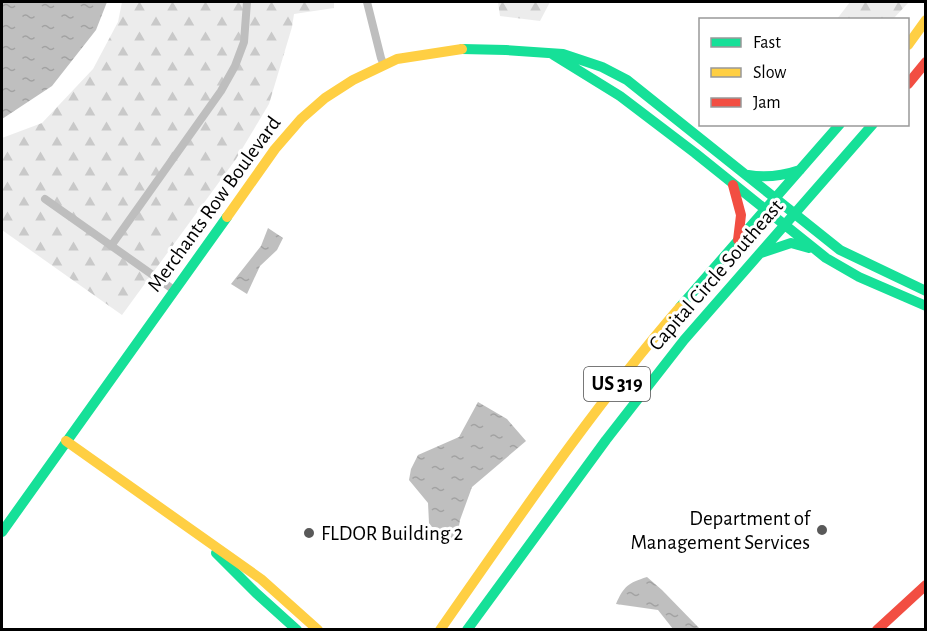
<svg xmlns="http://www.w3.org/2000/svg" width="927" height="631" font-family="'Alegreya Sans',sans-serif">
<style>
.forest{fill:url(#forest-firs)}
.water{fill:url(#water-ripples)}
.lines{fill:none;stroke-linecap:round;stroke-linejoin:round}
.street{stroke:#bebebe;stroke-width:8}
.fast{stroke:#16e098;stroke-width:10}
.slow{stroke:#ffcf43;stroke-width:10}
.jam{stroke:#f24e42;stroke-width:10}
.poi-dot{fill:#595959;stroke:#fff;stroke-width:2}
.labels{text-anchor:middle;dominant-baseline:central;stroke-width:6;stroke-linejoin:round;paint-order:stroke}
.shield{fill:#fff;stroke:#4c4c4c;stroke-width:1.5}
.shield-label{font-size:20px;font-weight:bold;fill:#000}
.street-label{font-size:21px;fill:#000;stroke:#fff}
.poi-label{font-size:21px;fill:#000;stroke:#fff;text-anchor:end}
</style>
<defs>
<pattern id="forest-firs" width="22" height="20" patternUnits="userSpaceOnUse" patternTransform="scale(1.5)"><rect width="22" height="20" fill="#ececec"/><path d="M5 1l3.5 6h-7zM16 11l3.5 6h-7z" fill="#c9c9c9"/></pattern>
<pattern id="water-ripples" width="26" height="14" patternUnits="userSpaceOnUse" patternTransform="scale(1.5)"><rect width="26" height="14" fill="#bfbfbf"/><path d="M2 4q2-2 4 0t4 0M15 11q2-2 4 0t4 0" fill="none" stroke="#a2a2a2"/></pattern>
</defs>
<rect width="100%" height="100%" fill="#fff"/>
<path class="forest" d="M 122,2 L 334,2 L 334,8 L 294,14 L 292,27 L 269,104 L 236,159 L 122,315 L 2,230 L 2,138 L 42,123 L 93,69 L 118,22 Z
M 498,2 L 550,2 L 540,21 L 500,16 Z
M 850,2 L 909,2 L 893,19 L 837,19 Z"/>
<path class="water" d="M 2,2 L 107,2 L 96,30 L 52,86 L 2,119 Z
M 268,228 L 283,238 L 277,250 L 260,266 L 247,294 L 231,284 L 261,246 Z
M 478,402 L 507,419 L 526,441 L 472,487 L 460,520 L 457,538 L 441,539 L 429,523 L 428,503 L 409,480 L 411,469 L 418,455 L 459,437 Z
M 647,577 L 662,590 L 699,628 L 699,629 L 673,629 L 658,610 L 616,604 C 624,586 628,583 647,577 Z"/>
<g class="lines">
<path class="street" d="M 367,2 L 381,58 L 384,65
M 45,199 L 174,290
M 111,246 L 221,91 L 235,66 L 244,42 L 247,2"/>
<path class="fast" d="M 462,49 L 506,50 L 563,54 L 602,67 L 627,80 L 840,250 L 926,291
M 552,54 L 620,96 L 695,153 L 826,258 L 859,277 L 926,306
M 748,175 C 766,178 782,176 800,170
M 761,253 L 791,243 L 809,248
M 680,307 L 840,124
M 2,532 L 227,217
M 216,553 L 256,593 L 297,630
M 467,630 L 606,440 L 684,340 L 873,124"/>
<path class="slow" d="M 908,45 L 926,20
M 227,217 L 275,149 L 301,119 L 325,98 L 353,80 L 397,59 L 462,49
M 66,441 L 261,579 L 318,630
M 440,630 C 517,520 592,409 680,307"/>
<path class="jam" d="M 908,84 L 926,62
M 733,185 L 741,215 L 738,240
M 877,630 L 926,585"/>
</g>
<g class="poi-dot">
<circle cx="822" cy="530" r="6"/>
<circle cx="309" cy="533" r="6"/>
</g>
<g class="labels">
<rect class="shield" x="584" y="367" width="66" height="34" rx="4.5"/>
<g class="shield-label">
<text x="617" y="384">US 319</text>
</g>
<g class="street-label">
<text transform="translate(214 204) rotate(-54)">Merchants Row Boulevard</text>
<text transform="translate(716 275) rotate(-49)">Capital Circle Southeast</text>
</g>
<g class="poi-label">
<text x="810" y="518">Department of<tspan x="810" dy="24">Management Services</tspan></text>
<text x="321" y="533" text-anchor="start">FLDOR Building 2</text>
</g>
</g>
<rect width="927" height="631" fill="none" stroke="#000000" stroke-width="6"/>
<rect x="699" y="18" width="210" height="108" fill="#ffffff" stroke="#999999" stroke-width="1.5"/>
<rect x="711" y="38" width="30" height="9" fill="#16e098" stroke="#999999" stroke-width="1.5"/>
<text x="753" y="48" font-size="18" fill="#000000">Fast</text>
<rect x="711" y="68" width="30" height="9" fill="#ffcf43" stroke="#999999" stroke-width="1.5"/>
<text x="753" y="78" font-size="18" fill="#000000">Slow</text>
<rect x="711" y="98" width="30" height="9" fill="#f24e42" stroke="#999999" stroke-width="1.5"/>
<text x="753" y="108" font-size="18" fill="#000000">Jam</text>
</svg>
